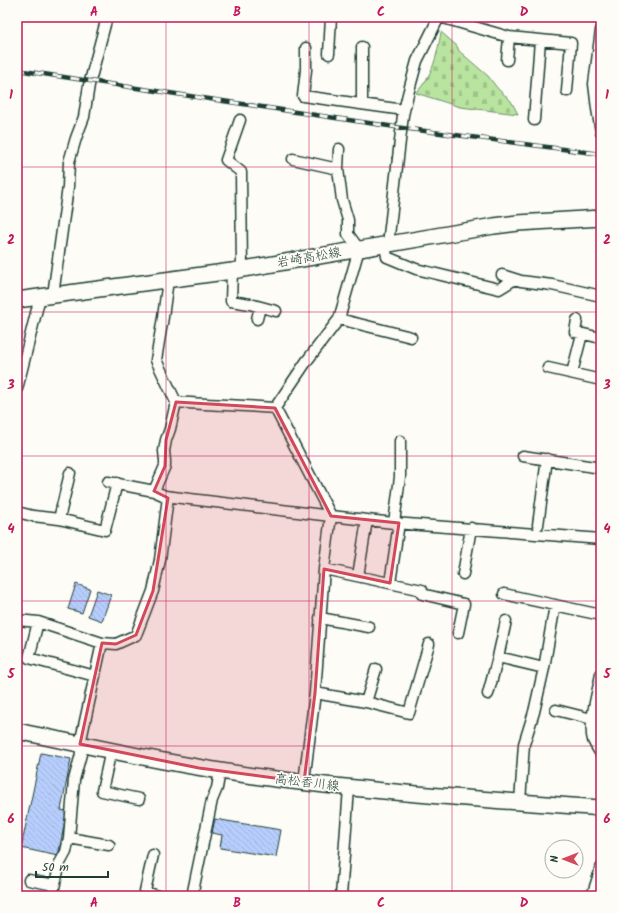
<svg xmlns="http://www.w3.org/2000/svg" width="618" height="913" font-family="Kalam,'Klee One',sans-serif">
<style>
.cemetery{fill:url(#cemetery-stones);stroke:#6c906a}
.building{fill:url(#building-back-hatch);stroke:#1f3d34}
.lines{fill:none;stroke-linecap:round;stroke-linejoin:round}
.street-casing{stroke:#1f3d34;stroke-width:13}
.secondary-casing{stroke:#1f3d34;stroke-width:18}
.street{stroke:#fdfcf7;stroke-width:10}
.secondary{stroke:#fdfcf7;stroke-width:15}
.rail-casing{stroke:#1f3d34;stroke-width:4.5}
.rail{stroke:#fdfcf7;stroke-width:3;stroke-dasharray:9;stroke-linecap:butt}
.marked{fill:#d1495b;fill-opacity:0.2;stroke:#d1495b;stroke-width:3;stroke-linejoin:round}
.grid{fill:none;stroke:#c2185b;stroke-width:1;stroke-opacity:0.55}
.labels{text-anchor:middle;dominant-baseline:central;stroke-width:3.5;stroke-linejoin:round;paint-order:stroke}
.street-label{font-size:13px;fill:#1f3d34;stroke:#fdfcf7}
.neatline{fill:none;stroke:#c2185b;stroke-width:1.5}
.grid-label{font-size:13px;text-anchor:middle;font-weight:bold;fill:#c2185b}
</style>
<defs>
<pattern id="cemetery-stones" width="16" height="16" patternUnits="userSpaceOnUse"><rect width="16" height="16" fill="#b9e4a0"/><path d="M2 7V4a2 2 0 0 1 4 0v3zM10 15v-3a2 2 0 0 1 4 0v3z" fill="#9fc48a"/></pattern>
<pattern id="building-back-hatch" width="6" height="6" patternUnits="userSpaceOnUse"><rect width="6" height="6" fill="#b7cefd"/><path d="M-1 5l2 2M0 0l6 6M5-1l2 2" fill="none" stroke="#9db2d9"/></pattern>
</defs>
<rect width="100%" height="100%" fill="#fdfcf7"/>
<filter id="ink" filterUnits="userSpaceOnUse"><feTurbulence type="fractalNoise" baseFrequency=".025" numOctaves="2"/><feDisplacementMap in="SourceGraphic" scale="8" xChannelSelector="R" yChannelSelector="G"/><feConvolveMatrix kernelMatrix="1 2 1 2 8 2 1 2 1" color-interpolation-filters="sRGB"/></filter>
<g filter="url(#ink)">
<path class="cemetery" d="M 441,32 L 457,46 L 459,51 L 488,76 L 498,89 L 511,101 L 518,114 L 460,107 L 416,93 C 433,75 437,56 441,32 Z"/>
<path class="building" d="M 76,584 L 90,589 L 82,613 L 68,609 Z
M 97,590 L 111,595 L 102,621 L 88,616 Z
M 41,753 L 71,759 L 61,810 L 67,811 L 58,856 L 21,848 Z
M 215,819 L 281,830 L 276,857 L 220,848 L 222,835 L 212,833 Z"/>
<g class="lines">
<defs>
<path id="street" d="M 440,17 L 509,37 L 571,43 L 567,91
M 601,30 L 594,84 L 597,109 L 601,132
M 362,47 L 362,104
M 306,48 L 306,70 L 303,96 L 404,110
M 329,54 L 331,17
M 507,60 L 509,37
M 240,120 L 226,160 L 241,172 L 242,269
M 534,120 L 540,40
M 338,169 L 339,149
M 385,244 L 387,257 L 416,269 L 499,289 L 515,279
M 388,244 L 403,115 L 408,94 L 417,61 L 439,17
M 232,271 L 231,301 L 250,304 L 276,311
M 502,275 L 521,281 L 552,285 L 601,296
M 53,295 L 68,187 L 69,162 L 76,138 L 84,117 L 89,85 L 107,17
M 257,319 L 260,307
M 339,319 L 411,337
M 577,320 L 575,332 L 601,338
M 548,368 L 601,380
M 572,373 L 582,334
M 17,389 L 40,297
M 176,402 C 209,405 242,405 275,408 L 306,362 L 339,319 L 359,249 L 348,234 L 348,220 L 342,200 L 338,169 L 293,159
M 275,408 L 331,516 L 324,569 L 315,693 L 304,782
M 523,456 L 601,468
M 108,482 L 154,491 L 165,496 L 331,516 L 394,523 L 601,539
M 154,491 L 165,466 L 165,461 L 164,451 L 166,440 L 170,429 L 176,402 L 156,360 L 163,317 L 168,280
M 17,512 L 33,516 L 59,519 L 105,530 L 117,483
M 59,519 L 70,473
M 394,523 L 400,477 L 400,441
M 538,525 L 547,459
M 324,569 L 422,590 L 422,594 L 464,604 L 458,633
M 463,574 L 471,528
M 358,576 L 367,520
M 390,583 L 399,523
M 504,594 L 601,615
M 320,618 L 369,627
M 17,620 L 38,622 L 102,643 L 116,644 L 136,635 L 153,591 L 160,560 L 168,497
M 38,622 L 29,658 L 95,676
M 498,657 L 544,668
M 601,674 C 598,692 588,723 593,740 C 595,745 598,749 601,754
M 315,693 L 366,702 L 409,713 L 429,644
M 488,694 L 498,657 L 506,621
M 366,702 L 376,669
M 556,710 L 592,719
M 111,750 L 102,791 L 139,799
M 520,802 L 524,744 L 534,712 L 544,668 L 555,605
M 69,838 L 109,845
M 153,855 L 145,891 L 157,896
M 29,880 L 54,885
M 52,896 L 60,863 L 66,852 L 69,838 L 74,780 L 81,754 L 80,744 L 102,643
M 192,896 L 212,800 L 217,788 L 220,771
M 341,896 L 349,788
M 592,896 L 601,868"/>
<path id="secondary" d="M 17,300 L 232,271 L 494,226 L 518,223 L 601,218
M 17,731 C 103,749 189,768 276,779 C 384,793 493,800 601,808"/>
</defs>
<use href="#street" class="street-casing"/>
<use href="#secondary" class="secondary-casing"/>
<use href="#street" class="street"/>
<use href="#secondary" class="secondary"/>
<defs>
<path id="rail" d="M 17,70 L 402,128 L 601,154"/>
</defs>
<use href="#rail" class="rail-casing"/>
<use href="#rail" class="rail"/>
</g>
</g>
<path class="marked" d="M 176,402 L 275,408 L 331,516 L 399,523 L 390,583 L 324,569 L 315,693 L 304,782 L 199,768 L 80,744 L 102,643 L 116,644 L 136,635 L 153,591 L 168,498 L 154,491 L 165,466 L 166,440 Z"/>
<path class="grid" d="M 166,17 L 166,896M 309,17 L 309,896M 452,17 L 452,896M 17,167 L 601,167M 17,312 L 601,312M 17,456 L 601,456M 17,601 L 601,601M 17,746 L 601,746"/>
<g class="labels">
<g class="street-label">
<text transform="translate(309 258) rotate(-10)">岩崎高松線</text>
<text transform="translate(307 783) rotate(7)">高松香川線</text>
</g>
</g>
<rect width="618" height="913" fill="none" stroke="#fdfcf7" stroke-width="44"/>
<g transform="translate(564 859) rotate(270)"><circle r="19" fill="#fdfcf7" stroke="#a4b0a9"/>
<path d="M0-3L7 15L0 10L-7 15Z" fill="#d1495b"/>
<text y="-6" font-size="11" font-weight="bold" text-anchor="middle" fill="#1f3d34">N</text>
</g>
<path d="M36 871v6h72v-6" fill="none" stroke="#1f3d34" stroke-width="2"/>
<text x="42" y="871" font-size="12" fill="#1f3d34" stroke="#fdfcf7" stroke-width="3" paint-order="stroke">50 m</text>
<rect x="22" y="22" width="574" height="869" class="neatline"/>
<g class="grid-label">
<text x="94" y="16">A</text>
<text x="237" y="16">B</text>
<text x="381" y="16">C</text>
<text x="524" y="16">D</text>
<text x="11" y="99">1</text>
<text x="607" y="99">1</text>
<text x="11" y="244">2</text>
<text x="607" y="244">2</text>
<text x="11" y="389">3</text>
<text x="607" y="389">3</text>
<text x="11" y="533">4</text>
<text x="607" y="533">4</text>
<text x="11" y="678">5</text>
<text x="607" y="678">5</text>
<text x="11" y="823">6</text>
<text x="607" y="823">6</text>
<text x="94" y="907">A</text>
<text x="237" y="907">B</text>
<text x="381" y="907">C</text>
<text x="524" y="907">D</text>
</g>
</svg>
